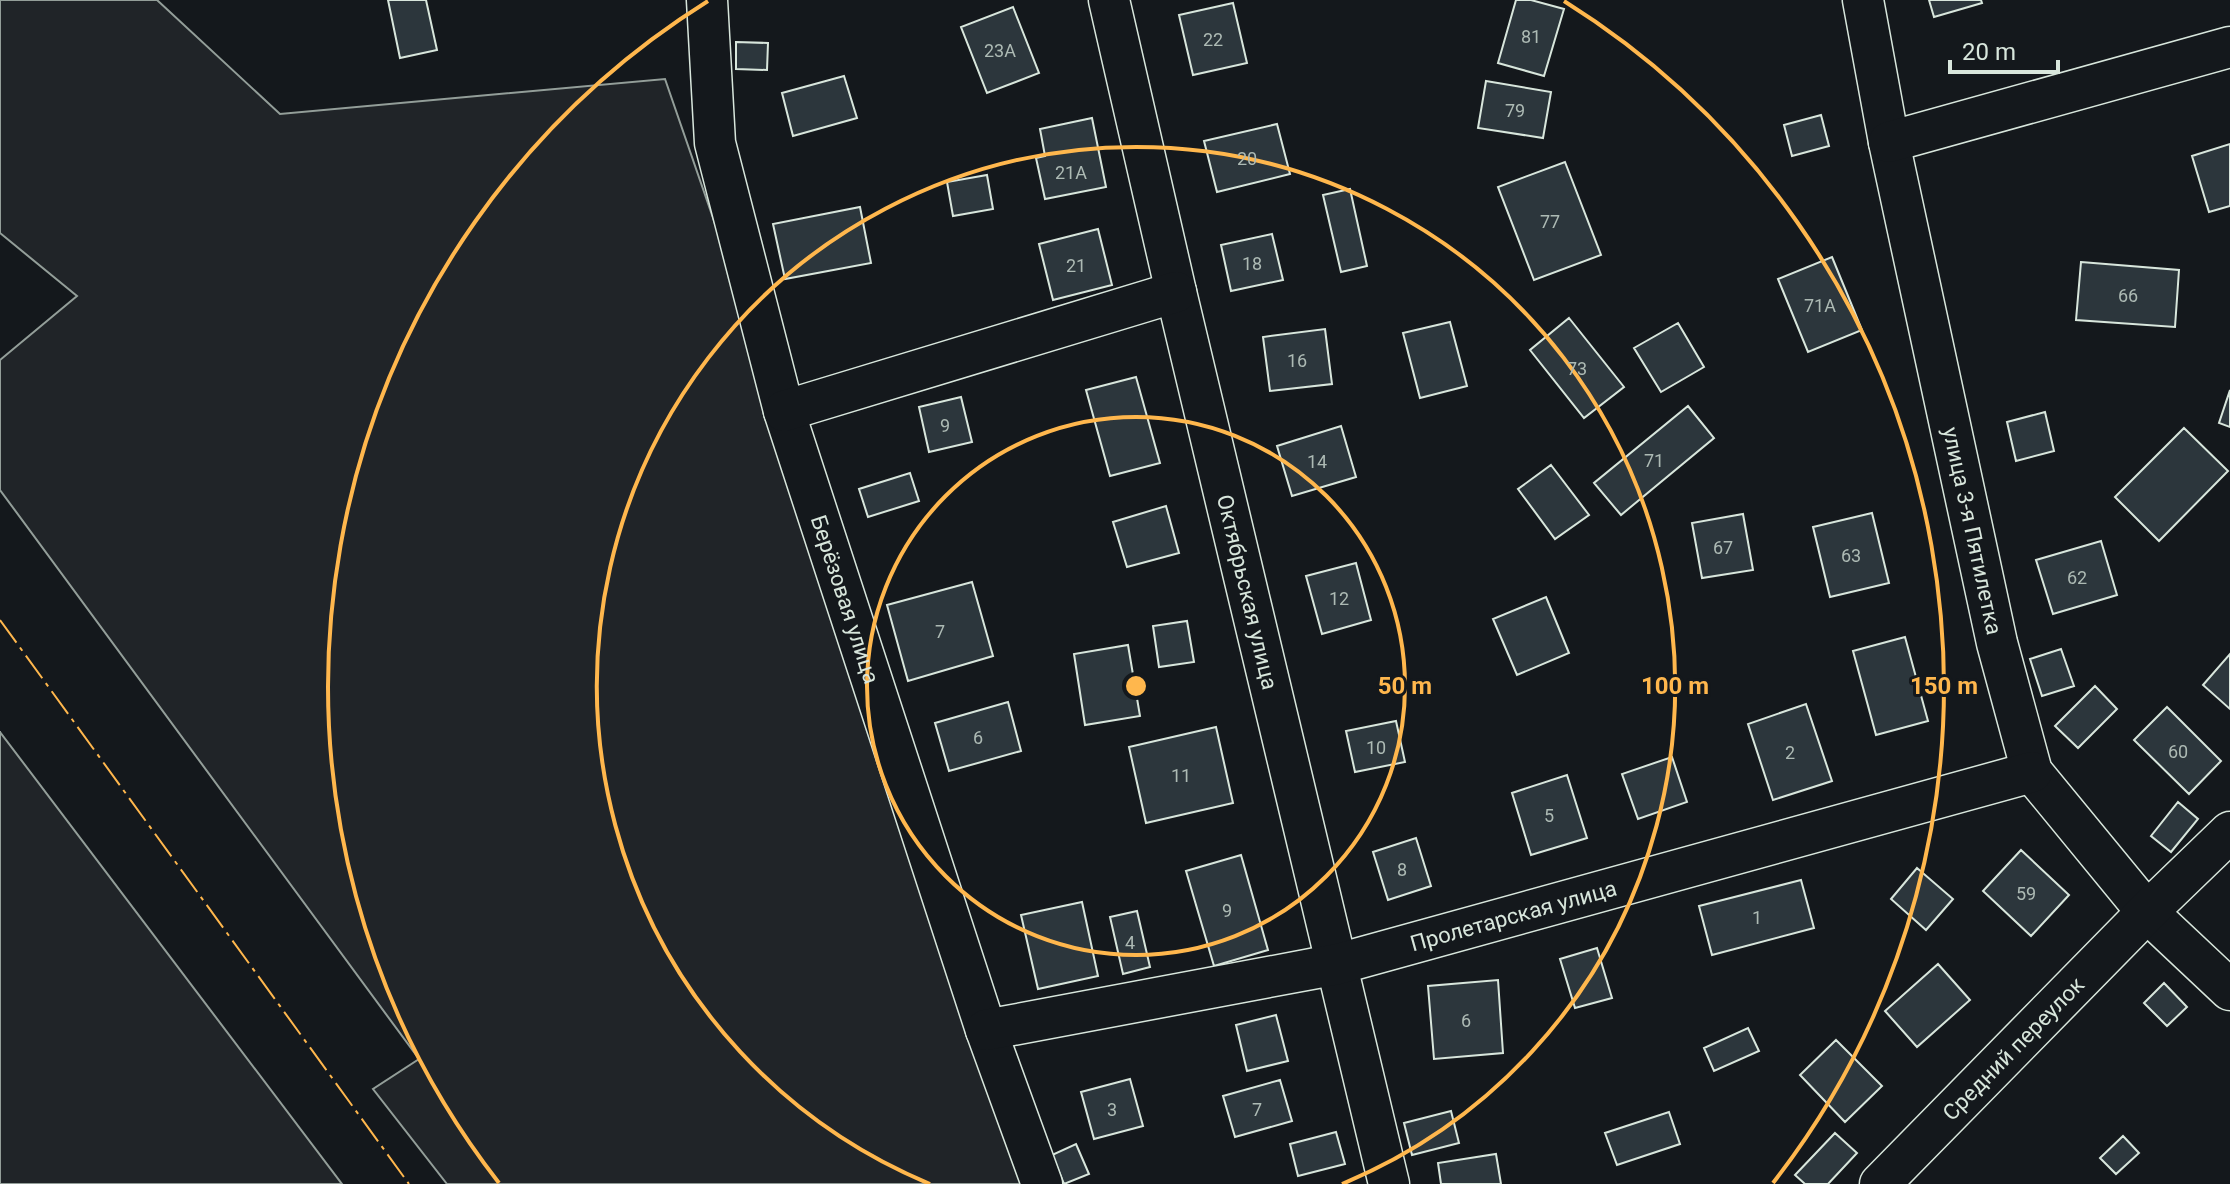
<svg xmlns="http://www.w3.org/2000/svg" width="2230" height="1184" font-family="Roboto,sans-serif">
<style>
.green{fill:#202428;stroke:#939e99;stroke-width:2}
.building{fill:#2c363c;stroke:#d8e6dc;stroke-width:2}
.lines{fill:none;stroke-linecap:round;stroke-linejoin:round}
.minor-casing{stroke:#d8e6dc;stroke-width:43}
.minor{stroke:#14181c;stroke-width:40}
.power{stroke:#ffb74d;stroke-width:2;stroke-dasharray:28 6 4 6;stroke-linecap:butt}
.ring{fill:none;stroke:#ffb74d;stroke-width:4}
.labels{text-anchor:middle;dominant-baseline:central;stroke-width:6;stroke-linejoin:round;paint-order:stroke}
.number-label{font-size:18px;fill:#adbab4}
.street-label{font-size:22px;fill:#d8e6dc;stroke:#14181c}
.centre{fill:#ffb74d;stroke:#14181c;stroke-width:4}
.ring-label{font-size:24px;text-anchor:middle;font-weight:bold;fill:#ffb74d;stroke:#14181c;stroke-width:6;stroke-linejoin:round;paint-order:stroke}
</style>
<rect width="100%" height="100%" fill="#14181c"/>
<path class="green" d="M 0,0 L 157,0 L 280,114 L 665,79 L 1047,1184 L 447,1184 L 373,1089 L 419,1059 L 0,490 L 0,360 L 77,296 L 0,233 Z
M 0,731 L 0,732 L 342,1184 L 0,1184 Z"/>
<path class="building" d="M 388,0 L 426,0 L 437,50 L 400,58 Z
M 1516,0 L 1531,0 L 1564,9 L 1544,76 L 1498,63 Z
M 1929,0 L 1981,0 L 1982,3 L 1934,17 Z
M 1233,3 L 1247,63 L 1193,75 L 1179,15 Z
M 1013,7 L 1039,73 L 987,93 L 961,27 Z
M 736,42 L 768,43 L 767,70 L 736,69 Z
M 844,76 L 857,118 L 793,136 L 782,93 Z
M 1486,81 L 1551,92 L 1543,138 L 1478,128 Z
M 1821,115 L 1829,146 L 1792,156 L 1784,125 Z
M 1092,118 L 1106,187 L 1045,199 L 1036,158 L 1045,156 L 1040,129 Z
M 1277,124 L 1290,174 L 1217,192 L 1204,141 Z
M 2230,144 L 2230,206 L 2209,212 L 2192,156 Z
M 1565,162 L 1601,255 L 1534,280 L 1498,187 Z
M 987,175 L 993,209 L 953,216 L 947,182 Z
M 1350,189 L 1367,266 L 1341,272 L 1323,195 Z
M 860,207 L 871,263 L 785,279 L 773,224 Z
M 1098,229 L 1112,285 L 1053,300 L 1039,244 Z
M 1272,234 L 1283,280 L 1231,291 L 1221,245 Z
M 1832,257 L 1862,330 L 1808,352 L 1778,279 Z
M 2081,262 L 2179,270 L 2175,327 L 2076,320 Z
M 1569,318 L 1624,387 L 1584,418 L 1530,350 Z
M 1450,322 L 1467,386 L 1420,398 L 1403,333 Z
M 1678,323 L 1704,367 L 1661,392 L 1634,348 Z
M 1325,329 L 1332,384 L 1270,391 L 1263,337 Z
M 1136,377 L 1160,463 L 1110,476 L 1086,390 Z
M 2230,390 L 2230,427 L 2219,423 Z
M 961,397 L 972,442 L 929,452 L 919,407 Z
M 1688,406 L 1714,438 L 1621,515 L 1594,483 Z
M 2045,412 L 2054,451 L 2016,461 L 2007,422 Z
M 1341,426 L 1356,477 L 1292,496 L 1277,446 Z
M 2184,428 L 2228,471 L 2159,541 L 2115,497 Z
M 1551,465 L 1589,515 L 1555,539 L 1518,489 Z
M 910,473 L 919,501 L 868,517 L 859,489 Z
M 1166,506 L 1179,553 L 1127,567 L 1113,522 Z
M 1872,513 L 1889,583 L 1830,597 L 1813,527 Z
M 1743,514 L 1753,570 L 1702,578 L 1692,523 Z
M 2101,541 L 2117,595 L 2053,614 L 2036,560 Z
M 1356,563 L 1371,620 L 1322,634 L 1306,576 Z
M 972,582 L 993,656 L 908,681 L 887,605 Z
M 1546,597 L 1569,653 L 1517,675 L 1493,619 Z
M 1187,621 L 1194,662 L 1159,667 L 1153,626 Z
M 1905,637 L 1928,721 L 1876,735 L 1853,651 Z
M 1128,645 L 1140,716 L 1085,725 L 1074,654 Z
M 2061,649 L 2074,686 L 2042,696 L 2030,659 Z
M 2230,654 L 2230,709 L 2203,685 Z
M 2095,686 L 2117,709 L 2078,748 L 2055,726 Z
M 1008,702 L 1021,751 L 949,771 L 935,723 Z
M 1806,704 L 1832,781 L 1773,800 L 1748,724 Z
M 2167,707 L 2221,761 L 2189,794 L 2134,740 Z
M 1396,721 L 1405,762 L 1355,772 L 1346,731 Z
M 1216,727 L 1233,803 L 1146,823 L 1129,747 Z
M 1672,757 L 1687,802 L 1638,819 L 1622,774 Z
M 1567,775 L 1587,838 L 1531,855 L 1512,793 Z
M 2178,802 L 2198,819 L 2171,852 L 2151,836 Z
M 1416,838 L 1431,886 L 1388,900 L 1373,852 Z
M 2021,850 L 2069,895 L 2031,936 L 1983,891 Z
M 1241,855 L 1268,950 L 1214,966 L 1186,871 Z
M 1917,868 L 1953,899 L 1926,930 L 1891,899 Z
M 1801,880 L 1814,928 L 1712,955 L 1699,906 Z
M 1082,902 L 1098,976 L 1038,989 L 1021,915 Z
M 1137,911 L 1150,967 L 1123,974 L 1110,917 Z
M 1597,948 L 1612,998 L 1575,1008 L 1560,959 Z
M 1938,964 L 1970,1000 L 1917,1047 L 1885,1011 Z
M 1498,980 L 1503,1053 L 1434,1059 L 1428,986 Z
M 2164,983 L 2187,1007 L 2167,1026 L 2144,1003 Z
M 1276,1015 L 1288,1061 L 1247,1071 L 1236,1025 Z
M 1748,1028 L 1759,1051 L 1714,1071 L 1704,1048 Z
M 1836,1040 L 1882,1086 L 1845,1122 L 1800,1075 Z
M 1130,1079 L 1143,1126 L 1094,1139 L 1081,1092 Z
M 1280,1080 L 1292,1121 L 1235,1137 L 1223,1096 Z
M 1451,1111 L 1459,1143 L 1412,1155 L 1404,1123 Z
M 1669,1112 L 1680,1144 L 1617,1165 L 1605,1133 Z
M 1336,1132 L 1345,1164 L 1298,1176 L 1290,1144 Z
M 1835,1133 L 1857,1153 L 1828,1184 L 1805,1184 L 1795,1175 Z
M 2123,1136 L 2139,1153 L 2116,1174 L 2100,1158 Z
M 1076,1144 L 1089,1174 L 1064,1184 L 1052,1155 Z
M 1496,1154 L 1501,1184 L 1441,1184 L 1438,1163 Z"/>
<g class="lines">
<defs>
<g id="minor">
<path id="s1" d="M 707,0 L 715,143 L 784,411 L 986,1030 L 1042,1184"/>
<path id="s2" d="M 1109,0 L 1176,292 L 1389,1184"/>
<path id="s3" d="M 1863,0 L 1889,142 L 1997,643 L 2032,772 L 2147,912 L 2230,990"/>
<path d="M 1889,142 L 2230,47"/>
<path d="M 784,411 L 1176,292"/>
<path id="s4" d="M 986,1030 L 1338,964 L 2032,772"/>
<path id="s5" d="M 1880,1184 L 2147,912 L 2230,832"/>
</g>
</defs>
<use href="#minor" class="minor-casing"/>
<use href="#minor" class="minor"/>
<path class="power" d="M 0,620 L 409,1184"/>
</g>
<g class="ring">
<circle cx="1136" cy="686" r="269"/>
<path d="M930 1184A539 539 0 1 1 1342 1184"/>
<path d="M499 1183A808 808 0 0 1 708 1M1564 1A808 808 0 0 1 1773 1183"/>
</g>
<g class="labels">
<g class="number-label">
<text x="1531" y="36">81</text>
<text x="1213" y="39">22</text>
<text x="1000" y="50">23А</text>
<text x="1515" y="110">79</text>
<text x="1247" y="158">20</text>
<text x="1071" y="172">21А</text>
<text x="1550" y="221">77</text>
<text x="1252" y="263">18</text>
<text x="1076" y="265">21</text>
<text x="2128" y="295">66</text>
<text x="1820" y="305">71А</text>
<text x="1297" y="360">16</text>
<text x="1577" y="368">73</text>
<text x="945" y="425">9</text>
<text x="1654" y="460">71</text>
<text x="1317" y="461">14</text>
<text x="1723" y="547">67</text>
<text x="1851" y="555">63</text>
<text x="2077" y="577">62</text>
<text x="1339" y="598">12</text>
<text x="940" y="631">7</text>
<text x="978" y="737">6</text>
<text x="1376" y="747">10</text>
<text x="2178" y="751">60</text>
<text x="1790" y="752">2</text>
<text x="1181" y="775">11</text>
<text x="1549" y="815">5</text>
<text x="1402" y="869">8</text>
<text x="2026" y="893">59</text>
<text x="1227" y="910">9</text>
<text x="1757" y="917">1</text>
<text x="1130" y="942">4</text>
<text x="1466" y="1020">6</text>
<text x="1112" y="1109">3</text>
<text x="1257" y="1109">7</text>
</g>
<g class="street-label">
<text stroke="none"><textPath href="#s3" startOffset="542">улица 3-я Пятилетка</textPath></text>
<text stroke="none"><textPath href="#s2" startOffset="608">Октябрьская улица</textPath></text>
<text stroke="none"><textPath href="#s1" startOffset="618">Берёзовая улица</textPath></text>
<text stroke="none"><textPath href="#s4" startOffset="540">Пролетарская улица</textPath></text>
<text stroke="none"><textPath href="#s5" startOffset="190">Средний переулок</textPath></text>
</g>
</g>
<circle cx="1136" cy="686" r="12" class="centre"/>
<g class="ring-label">
<text x="1405" y="694">50 m</text>
<text x="1675" y="694">100 m</text>
<text x="1944" y="694">150 m</text>
</g>
<path d="M1950 60v12h108v-12" fill="none" stroke="#d8e6dc" stroke-width="4"/>
<text x="1962" y="60" font-size="24" fill="#d8e6dc" stroke="#14181c" stroke-width="6" paint-order="stroke">20 m</text>
</svg>
